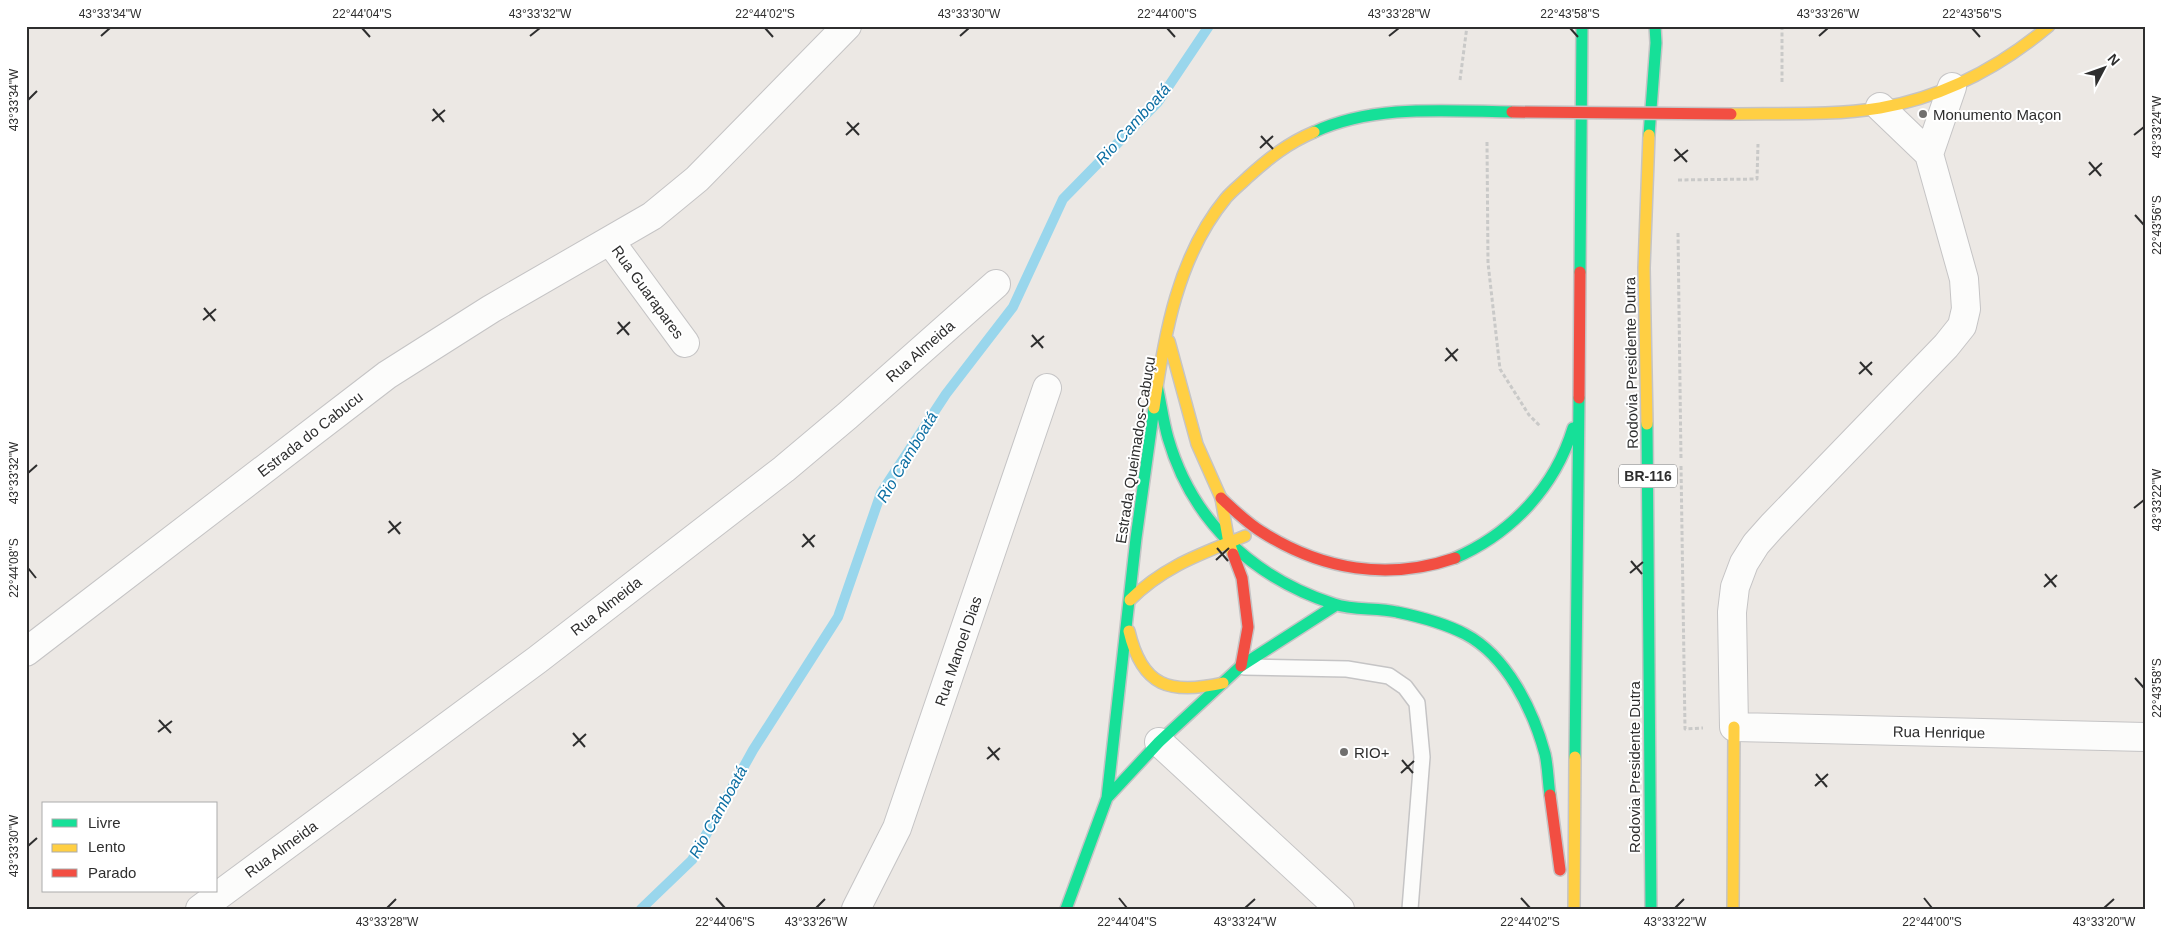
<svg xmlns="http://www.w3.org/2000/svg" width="2171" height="935" font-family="Arial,sans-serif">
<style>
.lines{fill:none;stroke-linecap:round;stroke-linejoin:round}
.stream{stroke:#99d6ec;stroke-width:10}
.lane-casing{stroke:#c5c4c5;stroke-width:18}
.street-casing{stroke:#c5c4c5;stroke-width:30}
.fast-casing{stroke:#c5c4c5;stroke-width:14}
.slow-casing{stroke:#c5c4c5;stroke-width:14}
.jam-casing{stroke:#c5c4c5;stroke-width:14}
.path{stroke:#c9c9c8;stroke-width:3;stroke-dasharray:4 2.5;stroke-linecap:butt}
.lane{stroke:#fcfcfb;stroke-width:15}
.street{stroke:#fcfcfb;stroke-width:28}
.fast{stroke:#16e098;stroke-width:11}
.slow{stroke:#ffcf43;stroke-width:11}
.jam{stroke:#f24e42;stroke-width:11}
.jam-bridge-casing{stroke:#c5c4c5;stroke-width:14;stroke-linecap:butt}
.jam-bridge{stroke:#f24e42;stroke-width:11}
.ticks{fill:none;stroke:#2e2e2e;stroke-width:2}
.poi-dot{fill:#706f6e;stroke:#fff;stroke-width:2}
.labels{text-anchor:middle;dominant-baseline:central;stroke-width:4;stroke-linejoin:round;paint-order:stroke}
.shield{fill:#fff;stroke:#6d6d6d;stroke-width:1}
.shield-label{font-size:14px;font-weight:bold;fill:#2e2e2e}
.poi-label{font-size:15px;fill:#2e2e2e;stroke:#fff;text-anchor:start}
.street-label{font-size:15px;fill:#2e2e2e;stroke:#fff}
.water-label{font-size:16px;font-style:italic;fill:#0d6fa3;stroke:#fff}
.neatline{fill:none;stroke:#2e2e2e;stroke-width:2}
.ticks-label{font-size:12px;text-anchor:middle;fill:#2e2e2e}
</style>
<rect width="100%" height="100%" fill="#ece8e4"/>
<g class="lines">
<path class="stream" d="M 641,909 L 692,860 L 753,750 L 838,617 L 881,493 L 946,394 L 1013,307 L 1063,199 L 1158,102 L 1209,26"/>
<defs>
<path id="lane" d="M 1244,667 L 1347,669 L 1389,676 L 1405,687 L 1417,703 L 1422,757 L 1410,909"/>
<path id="street" d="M 1880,107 L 1929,154 L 1964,279 L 1966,309 L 1962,326 L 1946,346 L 1772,526 L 1756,544 L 1744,563 L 1735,587 L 1732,612 L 1734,727 L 2145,737
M 1929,154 L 1952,87
M 610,241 L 685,343
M 26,652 L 387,375 L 491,309 L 652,216 L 697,179 L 847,26
M 1159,742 L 1340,909
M 200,909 L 537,660 L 784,469 L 847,416 L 996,284
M 856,909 L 897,828 L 1047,388"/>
<path id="fast" d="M 1314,132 C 1375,104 1446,111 1512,112
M 1649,135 L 1656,43 L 1655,26
M 1580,272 L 1582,26
M 1157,386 C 1161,403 1163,421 1168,438 C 1192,521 1252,577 1334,604 C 1354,611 1377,607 1397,612 C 1421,617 1444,623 1465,634 C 1507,656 1533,710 1545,754 C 1548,767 1548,782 1550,795
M 1647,424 L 1651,909
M 1455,558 C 1512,533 1555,487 1573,428
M 1575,757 L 1579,398
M 1107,798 L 1159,742 L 1241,666 L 1336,605
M 1066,909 L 1107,798 L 1136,538 L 1154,408"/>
<path id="slow" d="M 1731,114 C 1780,113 1831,116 1880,108 C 1944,97 2000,67 2049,26
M 1169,341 L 1197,444 L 1221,498 L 1229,543 L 1233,554
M 1154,408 C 1164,335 1178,256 1226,198 C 1233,190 1241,184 1248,177 C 1269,158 1288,143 1314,132
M 1647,424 L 1644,268 L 1649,135
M 1130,600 C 1164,566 1201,554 1245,536
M 1129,631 C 1142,687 1170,695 1223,683
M 1574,909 L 1575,757
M 1733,909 L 1734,727"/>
<path id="jam" d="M 1579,398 L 1580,272
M 1221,498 C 1234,510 1247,523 1262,532 C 1322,570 1388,581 1455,558
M 1233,554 L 1242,578 L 1248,627 L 1241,666
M 1550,795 L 1560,870"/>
</defs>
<use href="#lane" class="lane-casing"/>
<use href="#street" class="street-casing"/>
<use href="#fast" class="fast-casing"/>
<use href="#slow" class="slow-casing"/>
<use href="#jam" class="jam-casing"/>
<path class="path" d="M 1782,26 L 1782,83
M 1460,80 L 1467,26
M 1487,142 L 1488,263 L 1500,369 L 1529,415 L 1541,427
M 1678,180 L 1757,179 L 1758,144
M 1678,233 L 1681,460
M 1681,466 L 1685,729 L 1703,728"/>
<use href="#lane" class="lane"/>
<use href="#street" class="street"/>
<use href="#fast" class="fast"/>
<use href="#slow" class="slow"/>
<use href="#jam" class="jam"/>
<defs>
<path id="jam-bridge" d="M 1512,112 L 1731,114"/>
</defs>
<use href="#jam-bridge" class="jam-bridge-casing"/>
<use href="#jam-bridge" class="jam-bridge"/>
</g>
<path class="ticks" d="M 362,28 L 370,37M 765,28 L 773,37M 1167,28 L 1175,37M 1570,28 L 1578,37M 1972,28 L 1980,37M 101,36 L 110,28M 530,36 L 540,28M 960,36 L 969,28M 1389,36 L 1399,28M 1819,36 L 1828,28M 28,100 L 37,91M 433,109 L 444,122M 432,121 L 445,110M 847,122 L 859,135M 846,135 L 859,123M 2134,135 L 2144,127M 1261,136 L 1273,149M 1260,148 L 1273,136M 1675,149 L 1687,162M 1674,161 L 1688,150M 2089,162 L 2101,176M 2089,175 L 2102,163M 2135,215 L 2144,225M 204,308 L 215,321M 203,320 L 216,309M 618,322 L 629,335M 617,334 L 630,322M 1032,335 L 1043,348M 1031,347 L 1044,336M 1446,348 L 1457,361M 1445,361 L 1458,349M 1860,362 L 1872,375M 1859,374 L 1872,362M 28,473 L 37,465M 2134,508 L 2144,500M 389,521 L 400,534M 388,533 L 401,522M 803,534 L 814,547M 802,547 L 815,535M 1217,548 L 1228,561M 1216,560 L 1229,548M 1631,561 L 1642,574M 28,568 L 36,578M 1630,573 L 1643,562M 2045,574 L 2056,587M 2044,587 L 2057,575M 2135,678 L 2144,688M 159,720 L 171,733M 158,732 L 172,721M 573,733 L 585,747M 573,746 L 586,734M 988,747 L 999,760M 987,759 L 1000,748M 1402,760 L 1413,773M 1401,773 L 1414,761M 1816,774 L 1827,787M 1815,786 L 1828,774M 28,846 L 37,838M 716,898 L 725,908M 1119,898 L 1127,908M 1521,898 L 1530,908M 1924,898 L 1932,908M 387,908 L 396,899M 816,908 L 825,899M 1245,908 L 1255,899M 1675,908 L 1684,899M 2104,908 L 2114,899"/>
<g class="poi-dot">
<circle cx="1923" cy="114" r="5"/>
<circle cx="1344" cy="752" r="5"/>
</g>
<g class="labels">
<rect class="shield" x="1619" y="464.5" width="58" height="23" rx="4"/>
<g class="shield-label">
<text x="1648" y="476">BR-116</text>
</g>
<g class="poi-label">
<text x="1933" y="114">Monumento Maçon</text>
<text x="1354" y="752">RIO+</text>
</g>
<g class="street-label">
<text transform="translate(648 292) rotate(54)">Rua Guarapares</text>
<text transform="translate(920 351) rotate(-41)">Rua Almeida</text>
<text transform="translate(1631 363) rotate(-91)">Rodovia Presidente Dutra</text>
<text transform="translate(310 434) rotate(-38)">Estrada do Cabucu</text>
<text transform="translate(1135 450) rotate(-81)">Estrada Queimados-Cabuçu</text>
<text transform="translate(606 606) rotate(-38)">Rua Almeida</text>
<text transform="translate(958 651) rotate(-71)">Rua Manoel Dias</text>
<text transform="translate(1939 732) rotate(1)">Rua Henrique</text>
<text transform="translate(1634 767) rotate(-90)">Rodovia Presidente Dutra</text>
<text transform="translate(281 849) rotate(-36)">Rua Almeida</text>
</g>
<g class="water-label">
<text transform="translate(1133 124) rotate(-48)">Rio Camboatá</text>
<text transform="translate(907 457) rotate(-59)">Rio Camboatá</text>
<text transform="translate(718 812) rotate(-61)">Rio Camboatá</text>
</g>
</g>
<rect width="2171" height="935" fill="none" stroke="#ffffff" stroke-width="55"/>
<rect x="42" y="802" width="175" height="90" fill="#ffffff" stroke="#ababab"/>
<rect x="52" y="819" width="25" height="8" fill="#16e098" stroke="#ababab"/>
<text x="88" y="828" font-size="15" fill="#2e2e2e">Livre</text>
<rect x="52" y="844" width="25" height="8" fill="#ffcf43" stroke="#ababab"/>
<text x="88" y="852" font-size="15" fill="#2e2e2e">Lento</text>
<rect x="52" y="869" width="25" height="8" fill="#f24e42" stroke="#ababab"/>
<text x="88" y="878" font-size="15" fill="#2e2e2e">Parado</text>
<g transform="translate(2104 68) rotate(49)" stroke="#ffffff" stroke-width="4" paint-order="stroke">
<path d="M0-4L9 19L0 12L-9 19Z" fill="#2e2e2e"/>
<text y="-8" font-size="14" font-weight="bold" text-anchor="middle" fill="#2e2e2e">N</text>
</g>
<rect x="28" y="28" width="2116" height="880" class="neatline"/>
<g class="ticks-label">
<text x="110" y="18">43°33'34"W</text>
<text x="362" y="18">22°44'04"S</text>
<text x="540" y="18">43°33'32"W</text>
<text x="765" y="18">22°44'02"S</text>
<text x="969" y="18">43°33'30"W</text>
<text x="1167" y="18">22°44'00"S</text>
<text x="1399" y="18">43°33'28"W</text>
<text x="1570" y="18">22°43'58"S</text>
<text x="1828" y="18">43°33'26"W</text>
<text x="1972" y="18">22°43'56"S</text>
<text transform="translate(14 100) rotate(-90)" y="4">43°33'34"W</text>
<text transform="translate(2157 127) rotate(-90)" y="4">43°33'24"W</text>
<text transform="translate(2157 225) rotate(-90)" y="4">22°43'56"S</text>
<text transform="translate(14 473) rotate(-90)" y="4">43°33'32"W</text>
<text transform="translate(2157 500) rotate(-90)" y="4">43°33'22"W</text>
<text transform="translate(14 568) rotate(-90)" y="4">22°44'08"S</text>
<text transform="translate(2157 688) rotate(-90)" y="4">22°43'58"S</text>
<text transform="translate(14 846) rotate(-90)" y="4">43°33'30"W</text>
<text x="387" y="926">43°33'28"W</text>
<text x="725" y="926">22°44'06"S</text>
<text x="816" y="926">43°33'26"W</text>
<text x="1127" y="926">22°44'04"S</text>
<text x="1245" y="926">43°33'24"W</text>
<text x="1530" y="926">22°44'02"S</text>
<text x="1675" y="926">43°33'22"W</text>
<text x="1932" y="926">22°44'00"S</text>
<text x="2104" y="926">43°33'20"W</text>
</g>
</svg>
